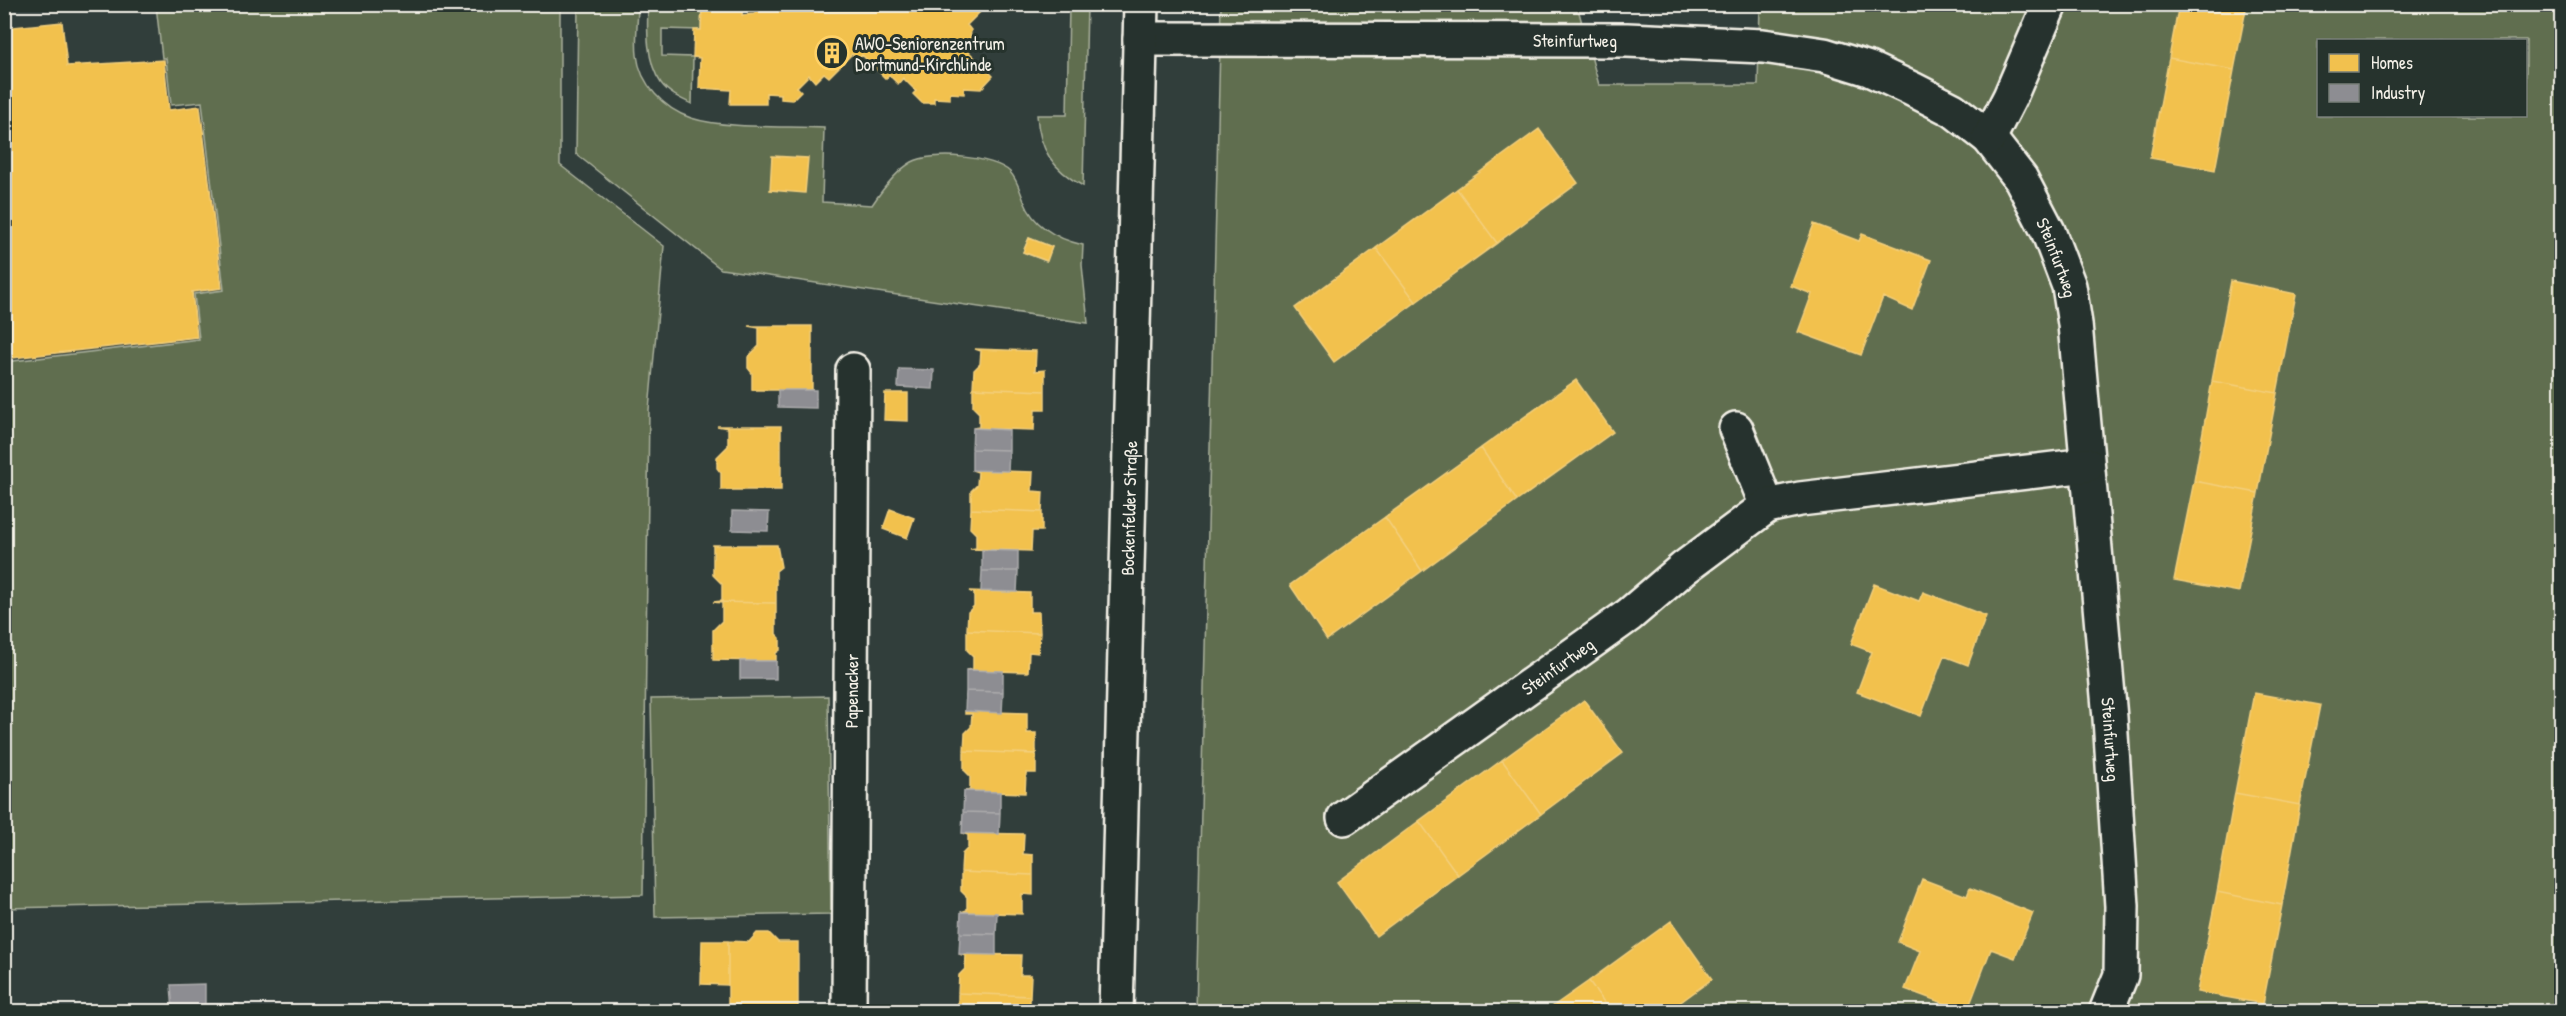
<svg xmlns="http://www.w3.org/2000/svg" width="2566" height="1016" font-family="'Patrick Hand',sans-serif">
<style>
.green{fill:#606e50;stroke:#aab09c;stroke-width:1.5;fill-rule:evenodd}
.homes{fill:#f2c14e;stroke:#f3cf7c;stroke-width:1.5}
.industry{fill:#8d8d92;stroke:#acabac;stroke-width:1.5}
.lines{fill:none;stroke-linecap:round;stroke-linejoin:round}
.minor-casing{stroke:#f4f1e8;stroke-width:38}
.secondary-casing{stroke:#f4f1e8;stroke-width:38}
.minor{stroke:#26332d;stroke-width:33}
.secondary{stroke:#26332d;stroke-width:33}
.labels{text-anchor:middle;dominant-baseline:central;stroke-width:6;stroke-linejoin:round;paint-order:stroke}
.street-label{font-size:18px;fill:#f4f1e8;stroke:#26332d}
.poi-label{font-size:18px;fill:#f4f1e8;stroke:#26332d;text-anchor:start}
</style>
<rect width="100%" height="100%" fill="#313e3b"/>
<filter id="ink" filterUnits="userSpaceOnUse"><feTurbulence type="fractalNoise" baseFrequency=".0167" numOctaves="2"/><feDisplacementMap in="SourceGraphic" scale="12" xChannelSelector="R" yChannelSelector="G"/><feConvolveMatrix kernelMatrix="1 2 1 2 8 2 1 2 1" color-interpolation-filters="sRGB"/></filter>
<g filter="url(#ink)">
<path class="green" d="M 156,5 L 560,5 L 560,165 L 664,246 L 649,410 L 643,895 L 5,908 L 5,362 L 199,339 L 194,294 L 224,290 L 202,102 L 171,105 L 166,58 L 162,58 Z
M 578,5 L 638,5 C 638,21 635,39 637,55 C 640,84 664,109 691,118 C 725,129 786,126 824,128 L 822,202 L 872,205 C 882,190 896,171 912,162 C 931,151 994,156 1010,172 C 1017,179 1020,191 1024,201 C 1034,227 1057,239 1083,245 L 1082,265 L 1088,323 L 721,269 L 576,154 ZM 1029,238 L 1052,247 L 1046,261 L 1023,252 Z
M 648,5 L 702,5 L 701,30 L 662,29 L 662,56 L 693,57 L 692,104 C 681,99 668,93 661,83 C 646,62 647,29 648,5 Z
M 1069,5 L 1087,5 L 1083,186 C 1053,170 1039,149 1037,115 L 1067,115 Z
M 1221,5 L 1577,5 L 1599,85 L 1758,85 L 1760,5 L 2561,5 L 2561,1011 L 1196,1012 ZM 2318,40 L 2526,40 L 2526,116 L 2318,116 Z
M 828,696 L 831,914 L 655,917 L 651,699 Z"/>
<path class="homes" d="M 702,4 L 743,4 L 742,15 L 754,14 L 761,7 L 758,4 L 988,4 L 967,25 L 971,30 L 969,52 L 993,76 L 981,89 L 964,88 L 964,94 L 950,93 L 950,99 L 934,98 L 934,103 L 922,103 L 913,94 L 916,91 L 903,78 L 898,84 L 889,75 L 886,79 L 862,55 L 857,60 L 852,54 L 829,77 L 824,73 L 815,82 L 809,75 L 797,87 L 801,91 L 792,100 L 781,99 L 781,94 L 766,93 L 766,104 L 730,104 L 731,90 L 699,88 L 700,58 L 693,57 L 694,30 L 701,30 Z
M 2179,4 L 2247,4 L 2234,70 L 2169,58 Z
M 62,22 L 67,66 L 164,60 L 169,110 L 200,106 L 222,288 L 192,292 L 197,337 L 4,359 L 4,28 Z
M 2169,58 L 2234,70 L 2215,170 L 2150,158 Z
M 1539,129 L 1578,183 L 1497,243 L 1457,189 Z
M 772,156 L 808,158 L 805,193 L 770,190 Z
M 1457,189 L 1497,243 L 1416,302 L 1376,248 Z
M 1814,224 L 1859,241 L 1862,234 L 1931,260 L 1912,310 L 1883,297 L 1861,355 L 1798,332 L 1812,294 L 1791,286 Z
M 1029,238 L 1052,247 L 1047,261 L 1023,252 Z
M 1376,248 L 1416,302 L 1334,362 L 1295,308 Z
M 2231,281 L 2296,294 L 2277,393 L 2212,381 Z
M 748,326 L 812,326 L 812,390 L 752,390 L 752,373 L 748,368 L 748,357 L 759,346 L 759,328 Z
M 975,349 L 1036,351 L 1035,371 L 1045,370 L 1045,391 L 973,388 L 974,370 L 980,364 L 981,351 Z
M 1576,380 L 1613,432 L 1517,501 L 1481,448 Z
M 2212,381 L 2277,393 L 2258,493 L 2194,481 Z
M 973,388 L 1045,391 L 1045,410 L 1035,410 L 1034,430 L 973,428 L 979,427 L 979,413 L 973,407 Z
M 885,393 L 908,393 L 908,421 L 884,420 Z
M 717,426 L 781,426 L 781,490 L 721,490 L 721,473 L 717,468 L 717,457 L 728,446 L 728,428 Z
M 1481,448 L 1517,501 L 1422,571 L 1385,517 Z
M 972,470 L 1033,472 L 1032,491 L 1043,492 L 1042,512 L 971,509 L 971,491 L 977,485 L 978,472 Z
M 2194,481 L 2258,493 L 2239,592 L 2174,580 Z
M 890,509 L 914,518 L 907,538 L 883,529 Z
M 971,509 L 1042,512 L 1042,531 L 1032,531 L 1031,551 L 970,549 L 976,548 L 976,534 L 970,528 Z
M 1385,517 L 1422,571 L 1327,640 L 1290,585 Z
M 713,545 L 777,545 L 781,567 L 776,571 L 776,603 L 713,602 L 722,601 L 722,584 L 713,575 Z
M 1874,584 L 1919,601 L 1923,592 L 1986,616 L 1968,665 L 1944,656 L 1921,716 L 1857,692 L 1872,652 L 1851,644 Z
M 969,591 L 1030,593 L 1030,612 L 1039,612 L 1040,633 L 967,630 L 968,612 L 974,606 L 974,593 Z
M 713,602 L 776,603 L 776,634 L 780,638 L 780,650 L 776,653 L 776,661 L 713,660 L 713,630 L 722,621 L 722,603 Z
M 967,630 L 1040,633 L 1038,653 L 1029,652 L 1028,672 L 966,670 L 973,669 L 973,656 L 967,650 Z
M 2254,693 L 2320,705 L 2300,805 L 2235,793 Z
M 1584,700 L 1623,753 L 1541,814 L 1502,760 Z
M 965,711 L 1027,713 L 1027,733 L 1036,733 L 1036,754 L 964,751 L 965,733 L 971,727 L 972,714 L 965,714 Z
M 964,751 L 1036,754 L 1036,773 L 1026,773 L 1025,793 L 964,791 L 970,789 L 970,776 L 964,770 Z
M 1502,760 L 1541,814 L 1458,875 L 1419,821 Z
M 2235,793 L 2300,805 L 2282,905 L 2217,892 Z
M 1419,821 L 1458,875 L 1376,936 L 1337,882 Z
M 962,833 L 1024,834 L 1023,854 L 1033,855 L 1033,875 L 961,872 L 962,854 L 968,848 L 968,835 Z
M 961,872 L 1033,875 L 1033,895 L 1022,894 L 1022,914 L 961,912 L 967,910 L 967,897 L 961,891 Z
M 1922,879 L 1967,896 L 1970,888 L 2033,913 L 2015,958 L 1991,949 L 1967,1012 L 1905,989 L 1920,951 L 1898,942 Z
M 2217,892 L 2282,905 L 2263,1004 L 2197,992 Z
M 1671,921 L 1712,979 L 1667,1012 L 1611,1012 L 1589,981 Z
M 757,933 L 769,933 L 778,942 L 798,942 L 798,1012 L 728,1012 L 728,941 L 749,942 Z
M 702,941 L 728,941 L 728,985 L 701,984 Z
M 959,954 L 1021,955 L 1020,975 L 1031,975 L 1030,996 L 958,993 L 959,975 L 965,969 L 966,956 Z
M 1589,981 L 1611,1012 L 1546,1012 L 1549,1009 Z
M 958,993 L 1030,996 L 1030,1012 L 958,1012 Z"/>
<path class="industry" d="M 899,369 L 934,370 L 933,389 L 898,387 Z
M 778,390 L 816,390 L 816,408 L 778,407 Z
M 973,428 L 1009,430 L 1009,450 L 972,449 Z
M 972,449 L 1009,450 L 1008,471 L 972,470 Z
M 732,511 L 769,512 L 768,531 L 732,530 Z
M 982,550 L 1018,551 L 1018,571 L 982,571 Z
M 982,571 L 1018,571 L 1017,592 L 981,591 Z
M 740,661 L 776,661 L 776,679 L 740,679 Z
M 966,670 L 1003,671 L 1003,692 L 966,691 Z
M 966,691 L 1003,692 L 1002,713 L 965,711 Z
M 964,791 L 1000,792 L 1000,813 L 963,812 Z
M 963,812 L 1000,813 L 999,834 L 962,833 Z
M 961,912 L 997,913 L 996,934 L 960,933 Z
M 960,933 L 996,934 L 996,955 L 959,954 Z
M 205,984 L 205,1012 L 173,1012 L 171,985 Z
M 204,1004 L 238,1004 L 238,1012 L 205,1012 Z"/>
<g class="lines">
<defs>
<g id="minor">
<path id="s1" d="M 1140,39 L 1627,40 L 1763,46 L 1824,55 L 1869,69 L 1912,89 L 1953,110 L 1989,138 L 2021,179 L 2048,231 L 2069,286 L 2075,324 L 2110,718 L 2122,906 L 2121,975 L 2106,1012"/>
<path d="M 1989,138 L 2010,97 L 2050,4"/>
<path d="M 1736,429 L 1767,506"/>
<path id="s2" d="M 1344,818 L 1629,615 L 1684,568 L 1767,506 L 1800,499 L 2087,465"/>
<path id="s3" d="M 849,1012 L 853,370"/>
</g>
<g id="secondary">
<path id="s4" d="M 1116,1012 L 1141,4"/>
</g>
</defs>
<use href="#minor" class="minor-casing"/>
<use href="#secondary" class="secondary-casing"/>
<use href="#minor" class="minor"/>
<use href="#secondary" class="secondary"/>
</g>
</g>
<defs>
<symbol id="building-ring" viewBox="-11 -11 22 22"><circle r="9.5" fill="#26332d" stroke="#ffd166" stroke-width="1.5"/><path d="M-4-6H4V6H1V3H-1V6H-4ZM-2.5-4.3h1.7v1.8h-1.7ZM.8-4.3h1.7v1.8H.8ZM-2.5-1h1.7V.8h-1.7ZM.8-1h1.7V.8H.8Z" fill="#ffd166"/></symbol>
</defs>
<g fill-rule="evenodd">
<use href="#building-ring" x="813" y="34" width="38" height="38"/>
</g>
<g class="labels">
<g class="street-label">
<text stroke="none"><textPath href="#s1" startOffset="435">Steinfurtweg</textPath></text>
<text stroke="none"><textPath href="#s1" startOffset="1010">Steinfurtweg</textPath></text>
<text stroke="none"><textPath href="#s4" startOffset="504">Bockenfelder Straße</textPath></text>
<text stroke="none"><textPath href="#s2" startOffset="262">Steinfurtweg</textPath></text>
<text stroke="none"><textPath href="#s3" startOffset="321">Papenacker</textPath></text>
<text stroke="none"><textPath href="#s1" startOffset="1496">Steinfurtweg</textPath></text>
</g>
<g class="poi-label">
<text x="855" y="43">AWO-Seniorenzentrum<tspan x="855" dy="21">Dortmund-Kirchlinde</tspan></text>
</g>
</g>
<rect width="2566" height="1016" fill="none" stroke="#26332d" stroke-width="24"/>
<rect x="12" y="12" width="2542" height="992" fill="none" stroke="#f4f1e8" stroke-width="2" filter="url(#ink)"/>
<rect x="2317" y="39" width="210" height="78" fill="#26332d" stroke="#787f78" stroke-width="1.5"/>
<rect x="2329" y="54" width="30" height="18" fill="#f2c14e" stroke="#787f78" stroke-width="1.5"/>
<text x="2371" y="69" font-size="18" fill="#f4f1e8">Homes</text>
<rect x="2329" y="84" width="30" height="18" fill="#8d8d92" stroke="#787f78" stroke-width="1.5"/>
<text x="2371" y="99" font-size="18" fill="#f4f1e8">Industry</text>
</svg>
